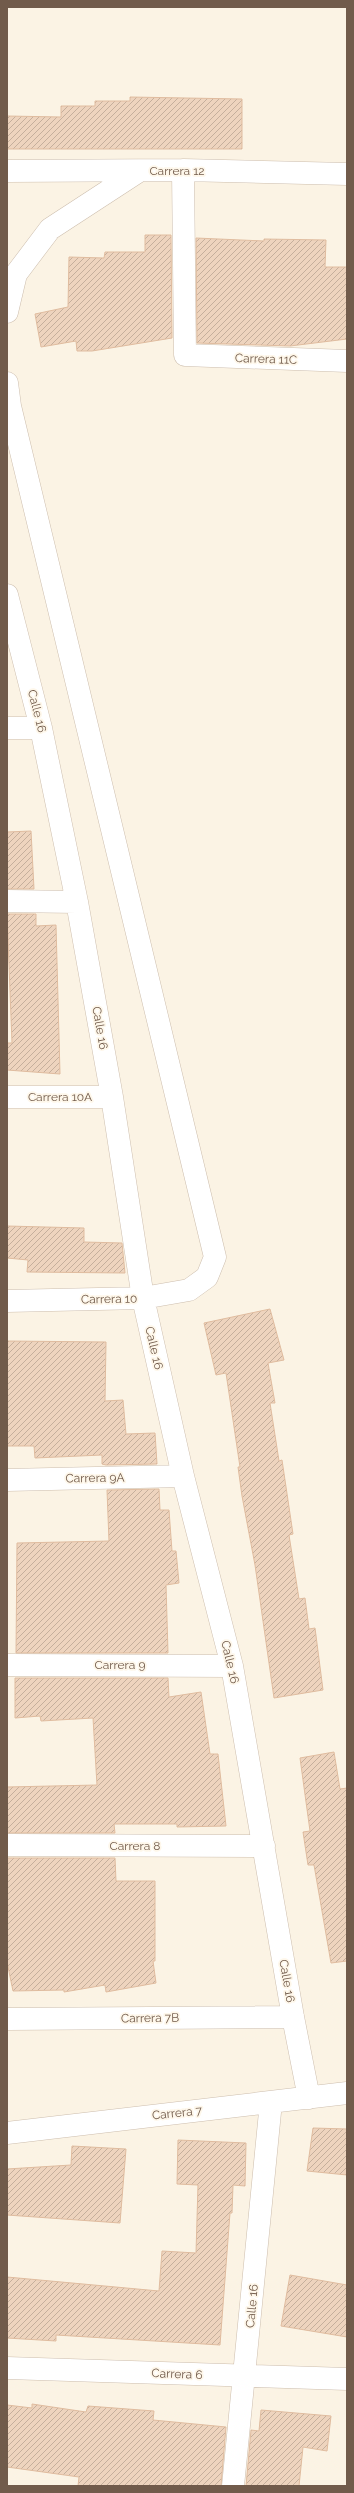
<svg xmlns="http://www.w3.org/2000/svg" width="354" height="2493" font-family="Raleway,sans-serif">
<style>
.building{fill:url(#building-hatch);stroke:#e0bc9f}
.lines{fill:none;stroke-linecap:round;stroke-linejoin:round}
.minor-casing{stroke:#cdbeae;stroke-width:23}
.minor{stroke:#fff;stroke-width:22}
.labels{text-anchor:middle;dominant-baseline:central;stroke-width:3.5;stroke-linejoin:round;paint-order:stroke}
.street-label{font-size:12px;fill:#715b4b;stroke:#fef7ea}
</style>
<defs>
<pattern id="building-hatch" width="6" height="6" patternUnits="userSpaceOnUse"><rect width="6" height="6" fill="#eed4be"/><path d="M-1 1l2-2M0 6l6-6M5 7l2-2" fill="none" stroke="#c5af9c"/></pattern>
</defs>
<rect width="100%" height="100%" fill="#fbf3e4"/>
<path class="building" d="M 130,97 L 242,99 L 242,149 L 7,149 L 7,116 L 61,117 L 61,106 L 95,106 L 95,101 L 130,101 Z
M 145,235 L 171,235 L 172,338 L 92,351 L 77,351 L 76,341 L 41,347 L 35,314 L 68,307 L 69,257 L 104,258 L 105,252 L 145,252 Z
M 196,238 L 264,241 L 264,239 L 326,240 L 325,267 L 347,267 L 347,339 L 290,346 L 197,343 Z
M 31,831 L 34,889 L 7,889 L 7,832 Z
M 7,914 L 36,914 L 36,926 L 56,925 L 60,1074 L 7,1070 L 7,1043 L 12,1043 Z
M 7,1226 L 84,1228 L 84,1242 L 122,1243 L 125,1273 L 27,1272 L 28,1260 L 7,1258 Z
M 270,1309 L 284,1360 L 268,1363 L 275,1403 L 270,1403 L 279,1461 L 282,1460 L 293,1534 L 289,1535 L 299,1599 L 305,1598 L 309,1629 L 315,1628 L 323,1690 L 274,1698 L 255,1565 L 242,1496 L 238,1467 L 240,1467 L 226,1373 L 216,1375 L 204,1323 Z
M 7,1341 L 106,1342 L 105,1401 L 123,1400 L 126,1434 L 155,1433 L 157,1464 L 106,1465 L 102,1464 L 102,1455 L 35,1458 L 34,1446 L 7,1446 Z
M 159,1489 L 160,1510 L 169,1510 L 172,1551 L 176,1551 L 179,1583 L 166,1585 L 168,1653 L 16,1653 L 17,1543 L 109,1541 L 107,1490 Z
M 15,1678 L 168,1678 L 169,1697 L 201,1692 L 210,1754 L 218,1754 L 226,1826 L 177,1827 L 177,1824 L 114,1824 L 115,1833 L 7,1833 L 7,1787 L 97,1785 L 93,1718 L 41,1721 L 40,1716 L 15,1718 Z
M 334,1752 L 340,1789 L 347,1788 L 347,1961 L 331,1963 L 314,1865 L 308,1865 L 303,1832 L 310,1831 L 300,1758 Z
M 7,1858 L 115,1858 L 116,1881 L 155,1881 L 155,1961 L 153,1961 L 156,1983 L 106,1992 L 105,1985 L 64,1992 L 64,1990 L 13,1991 L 7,1962 Z
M 313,2128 L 347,2129 L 347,2175 L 307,2171 Z
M 178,2140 L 246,2143 L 245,2186 L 233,2185 L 232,2213 L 230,2213 L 220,2345 L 56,2335 L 56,2341 L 7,2338 L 7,2277 L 159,2291 L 162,2251 L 196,2253 L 198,2185 L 177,2184 Z
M 72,2146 L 126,2149 L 120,2223 L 7,2215 L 7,2169 L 71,2165 Z
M 290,2275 L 347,2285 L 347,2337 L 281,2326 Z
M 32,2404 L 86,2412 L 88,2406 L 154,2411 L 153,2420 L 226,2427 L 221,2486 L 78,2486 L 79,2477 L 7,2467 L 7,2405 L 32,2408 Z
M 261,2410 L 331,2416 L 327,2451 L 303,2447 L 299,2486 L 246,2486 L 251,2430 L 259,2431 Z"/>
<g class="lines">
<defs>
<path id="minor" d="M 183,170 L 185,355 L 347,361
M 7,171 L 183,170 L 347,174
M 7,312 L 16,274 L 50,229 L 139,171
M 7,383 L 10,406 L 215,1257 L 207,1277 L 189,1290 L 143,1298 L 7,1301
M 7,595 L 41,728 L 77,902 L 112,1097 L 143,1298 L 183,1476 L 232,1666 L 293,2017 L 309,2098
M 7,728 L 41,728
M 7,901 L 77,902
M 7,1097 L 112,1097
M 7,1480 L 183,1476
M 7,1665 L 232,1666
M 7,1845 L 264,1846
M 7,2019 L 293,2017
M 7,2133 L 347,2093
M 7,2368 L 347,2379
M 233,2486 L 271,2102"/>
</defs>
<use href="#minor" class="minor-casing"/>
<use href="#minor" class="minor"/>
</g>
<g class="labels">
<g class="street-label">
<text x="177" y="171">Carrera 12</text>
<text transform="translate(266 359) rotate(2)">Carrera 11C</text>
<text transform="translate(37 711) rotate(76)">Calle 16</text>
<text transform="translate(100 1028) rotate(80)">Calle 16</text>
<text x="60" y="1097">Carrera 10A</text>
<text transform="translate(109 1299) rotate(-1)">Carrera 10</text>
<text transform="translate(154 1348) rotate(77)">Calle 16</text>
<text transform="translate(95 1478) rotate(-1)">Carrera 9A</text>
<text transform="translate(230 1662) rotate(77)">Calle 16</text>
<text x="120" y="1665">Carrera 9</text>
<text x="135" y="1846">Carrera 8</text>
<text transform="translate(287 1981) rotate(80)">Calle 16</text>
<text transform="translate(150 2018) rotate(-1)">Carrera 7B</text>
<text transform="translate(177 2113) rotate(-6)">Carrera 7</text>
<text transform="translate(252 2306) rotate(-85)">Calle 16</text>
<text transform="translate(177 2374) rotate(2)">Carrera 6</text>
</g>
</g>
<rect width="354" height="2493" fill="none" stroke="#715b4b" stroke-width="16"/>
</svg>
